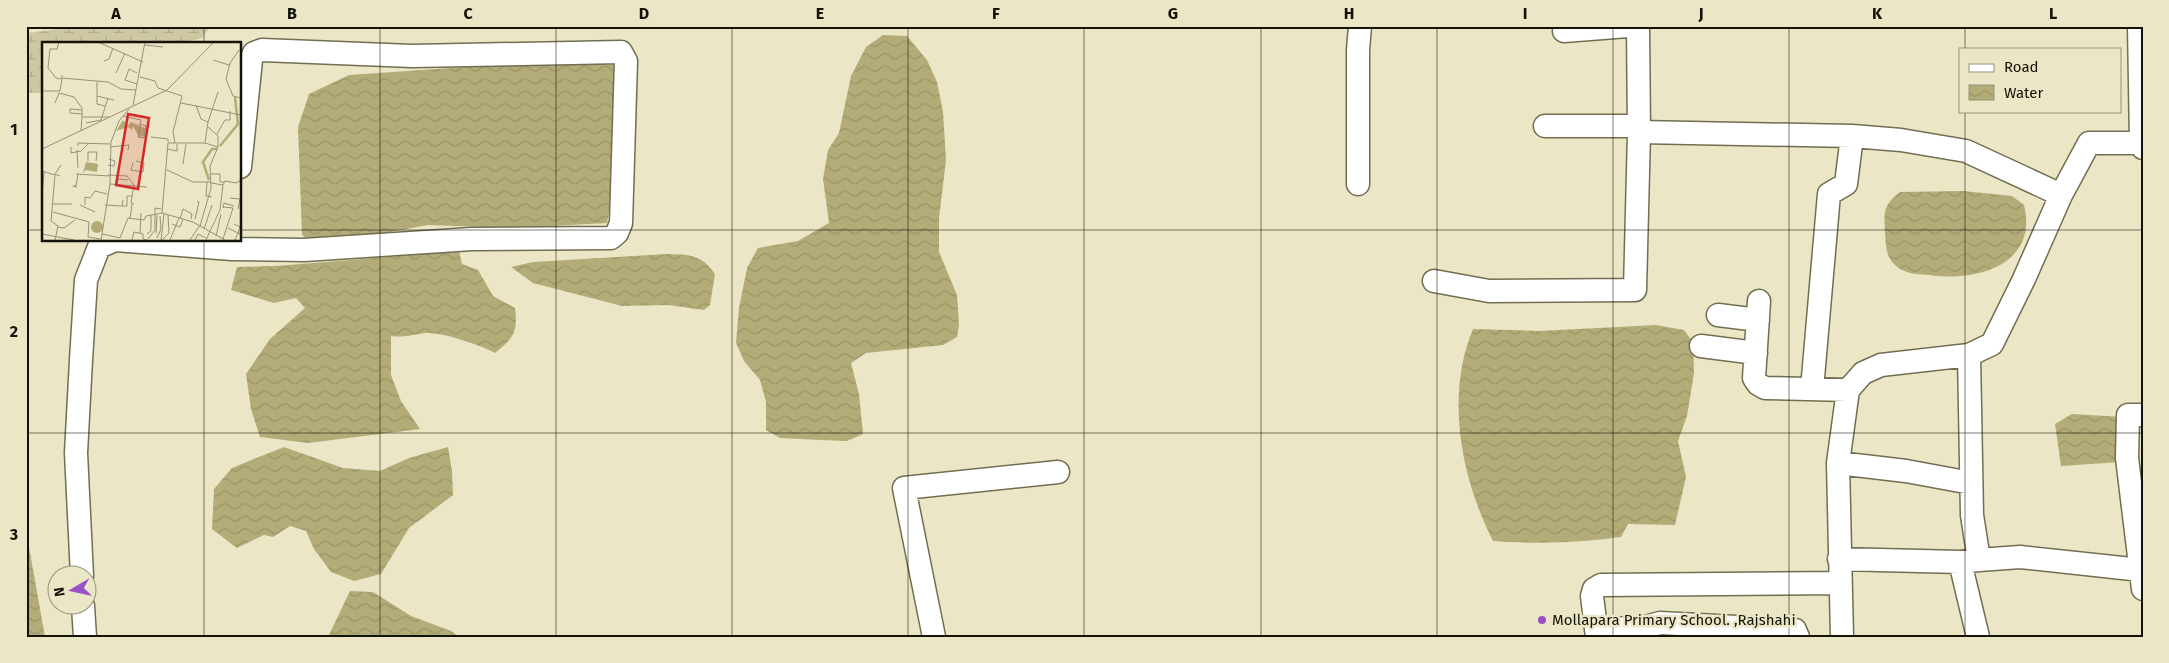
<svg xmlns="http://www.w3.org/2000/svg" width="2169" height="663" font-family="'Fira Sans',sans-serif">
<style>
.wetland{fill:url(#wetland-marsh)}
.water{fill:url(#water-waves)}
.lines{fill:none;stroke-linecap:round;stroke-linejoin:round}
.street-casing{stroke:#726e51;stroke-width:25}
.street{stroke:#fff;stroke-width:22}
.grid{fill:none;stroke:#141308;stroke-width:1;stroke-opacity:0.55}
.poi-dot{fill:#9952c6;stroke:#ebe6c6;stroke-width:2}
.labels{text-anchor:middle;dominant-baseline:central;stroke-width:5;stroke-linejoin:round;paint-order:stroke}
.poi-label{font-size:15px;fill:#141308;stroke:#ebe6c6;text-anchor:start}
.inset-river{fill:none;stroke:#b4ac78;stroke-width:2.5}
.inset-road{fill:none;stroke:#95927a;stroke-width:1}
.view{fill:#d62828;fill-opacity:0.15;stroke:#d62828;stroke-width:2.5}
.inset-edge{fill:none;stroke:#141308;stroke-width:2.5}
.neatline{fill:none;stroke:#141308;stroke-width:2}
.grid-label{font-size:16px;text-anchor:middle;font-weight:bold;fill:#141308}
</style>
<defs>
<pattern id="wetland-marsh" width="20" height="14" patternUnits="userSpaceOnUse" patternTransform="scale(1.25)"><rect width="20" height="14" fill="#cec8a2"/><path d="M1 5h8M5 5V1M11 12h8M15 12V8" fill="none" stroke="#b0ab8a"/></pattern>
<pattern id="water-waves" width="16" height="10" patternUnits="userSpaceOnUse" patternTransform="scale(1.25)"><rect width="16" height="10" fill="#b4ac78"/><path d="M0 5q4-4 8 0t8 0" fill="none" stroke="#9a9366"/></pattern>
</defs>
<rect width="100%" height="100%" fill="#ebe6c6"/>
<path class="wetland" d="M 81,26 L 211,26 L 202,38 L 178,44 L 44,44 L 44,93 L 26,93 L 26,33 Z"/>
<path class="water" d="M 883,35 L 907,36 L 927,60 L 937,82 L 943,112 L 946,160 L 939,218 L 939,252 L 957,295 L 959,325 L 957,337 L 943,345 L 866,353 L 851,363 L 859,394 L 863,434 L 847,441 L 820,440 L 780,438 L 766,430 L 766,402 L 760,380 L 744,361 L 736,343 L 739,308 L 747,268 L 758,248 L 798,241 L 829,223 L 823,179 L 828,150 L 839,133 L 851,76 L 866,47 Z
M 552,61 L 616,65 L 622,137 L 607,223 L 513,228 L 428,225 L 353,239 L 308,243 L 302,234 L 298,127 L 309,94 L 349,75 Z
M 1963,191 L 2012,196 L 2024,205 C 2039,265 1976,282 1929,275 C 1916,274 1903,274 1894,264 C 1885,255 1886,243 1885,232 C 1884,212 1883,205 1900,192 Z
M 459,251 L 462,264 L 478,270 L 493,296 L 515,308 C 518,332 514,338 495,353 C 481,345 442,332 426,333 C 413,334 406,338 391,336 L 391,375 L 401,401 L 420,429 L 308,443 L 260,437 L 251,409 L 246,374 L 270,339 L 305,308 L 296,298 L 274,303 L 231,290 L 237,267 L 276,266 Z
M 667,254 C 690,255 701,254 715,274 L 710,305 L 704,310 L 668,305 L 622,306 L 533,283 L 511,267 L 533,262 Z
M 1656,325 L 1684,330 L 1693,342 L 1694,373 L 1687,416 L 1678,441 L 1686,477 L 1675,525 L 1628,524 L 1621,537 C 1578,543 1536,544 1493,541 C 1461,478 1445,396 1473,329 L 1539,331 Z
M 2072,414 L 2123,417 L 2121,462 L 2061,466 L 2055,424 Z
M 284,447 L 343,468 L 380,471 L 409,458 L 448,447 L 452,471 L 453,495 L 409,528 L 381,574 L 354,581 L 331,572 L 314,549 L 306,531 L 290,526 L 273,537 L 264,535 L 237,548 L 212,529 L 214,489 L 232,468 Z
M 26,542 L 29,547 L 45,637 L 26,637 Z
M 350,591 L 373,592 L 411,616 L 451,631 L 459,637 L 328,637 Z"/>
<g class="lines">
<defs>
<path id="street" d="M 2139,26 L 2141,143 L 2143,148
M 1564,31 L 1628,26
M 1545,126 L 1639,126
M 1639,132 L 1852,136 L 1901,140 L 1966,151 L 2061,195
M 1358,184 L 1358,50 L 1360,26
M 1434,281 L 1489,291 L 1635,290 L 1639,132 L 1638,26
M 1759,301 L 1754,378 L 1758,384 L 1765,388 L 1848,390
M 1718,315 L 1758,320
M 1701,346 L 1756,353
M 1969,355 L 1972,515 L 1979,560 L 1960,562 L 1978,637
M 1812,389 L 1829,194 L 1846,184 L 1852,136
M 2143,415 L 2128,415 L 2127,458 L 2143,589
M 1838,463 L 1906,471 L 1971,483
M 1839,559 L 1960,562
M 1979,560 L 2020,557 L 2141,570
M 82,576 L 76,453 L 81,360 L 86,280 L 99,247 L 115,240 L 232,249 L 304,250 L 472,239 L 611,238 L 617,233 L 621,223 L 626,61 L 621,52 L 412,56 L 262,50 L 254,53 L 251,60 L 240,167
M 83,606 L 85,637
M 1596,630 L 1645,627 L 1660,623 L 1795,630 L 1798,637
M 934,637 L 904,488 L 1058,472
M 1597,637 L 1592,596 L 1594,589 L 1601,585 L 1839,583
M 1842,637 L 1838,463 L 1848,390 L 1863,373 L 1881,365 L 1969,355 L 1992,344 L 2024,279 L 2061,195 L 2089,143 L 2143,143"/>
</defs>
<use href="#street" class="street-casing"/>
<use href="#street" class="street"/>
</g>
<path class="grid" d="M 204,26 L 204,44M 380,26 L 380,637M 556,26 L 556,637M 732,26 L 732,637M 908,26 L 908,637M 1084,26 L 1084,637M 1261,26 L 1261,637M 1437,26 L 1437,637M 1613,26 L 1613,637M 1789,26 L 1789,637M 1965,26 L 1965,49M 1965,111 L 1965,637M 26,230 L 44,230M 240,230 L 2143,230M 204,240 L 204,637M 26,433 L 2143,433"/>
<circle class="poi-dot" cx="1542" cy="620" r="5"/>
<g class="labels">
<g class="poi-label">
<text x="1552" y="620">Mollapara Primary School. ,Rajshahi</text>
</g>
</g>
<g transform="translate(42 42)">
<rect width="199" height="199" fill="#ebe6c6"/>
<path d="M 81,78 L 86,84 L 89,80 L 103,86 L 103,94 L 97,95 L 91,84 L 90,88 L 86,85 L 74,89 ZM 44,120 L 56,122 L 55,130 L 44,128 L 41,131 ZM49 185a6 6 0 1 1 12 0a6 6 0 1 1-12 0Z" fill="#b4ac78"/>
<path class="inset-river" d="M 178,104 L 196,82 L 193,55M 167,138 L 161,120 L 170,107 L 175,107"/>
<path class="inset-road" d="M 56,0 L 101,20M 103,3 L 121,5M 197,8 L 188,21 L 184,37 L 191,54 L 199,56M 171,18 L 187,23M 62,19 L 67,17 L 71,6M 74,31 L 83,11M 95,31 L 87,27 L 83,38 L 95,42M 20,33 L 20,36 L 66,40 L 79,47 L 94,48M 98,35 L 113,39 L 116,46 L 140,54 L 131,90 L 133,101 L 126,101 L 120,171M 55,40 L 55,62 L 63,64M 0,49 L 18,49 L 20,37 L 14,36 L 6,26 L 8,7 L 15,7 L 17,0M 55,54 L 72,58M 13,61 L 17,51 L 32,55 L 40,66 L 40,75M 139,61 L 199,73M 91,63 L 103,0M 154,63 L 159,77 L 166,80 L 163,101M 40,72 L 28,71 L 28,67 L 40,68M 81,74 L 99,78 L 98,82 L 98,85 L 96,95 L 102,96 L 104,84 L 98,82M 166,80 L 176,50M 44,81 L 59,78 L 66,56M 166,85 L 176,94 L 176,105M 39,89 L 40,75 L 67,75M 175,92 L 183,78 L 188,78 L 188,69M 109,95 L 126,97 L 126,100M 133,101 L 163,101 L 176,105 L 168,124 L 169,146 L 158,184M 36,104 L 36,101 L 68,102M 29,105 L 29,111 L 39,109 L 46,102M 68,105 L 87,103 L 86,108M 0,107 L 125,48 L 172,0M 126,107 L 135,109 L 135,102M 35,108 L 36,126M 46,119 L 46,110 L 55,110 L 54,119M 91,121 L 89,128 L 101,130 L 102,121 L 94,119M 141,122 L 144,102M 66,123 L 72,124 L 73,119 L 67,117M 125,128 L 151,140 L 169,140M 0,129 L 13,133 L 9,179 L 16,184 L 13,198M 34,132 L 67,134M 168,132 L 178,132 L 178,140 L 182,140M 66,133 L 85,134 L 92,143 L 89,161 L 92,162M 18,134 L 13,132 L 19,123M 165,140 L 164,154 L 170,155M 169,141 L 181,143 L 183,139 L 194,141 L 199,138M 68,142 L 105,145M 75,143 L 76,137 L 86,138M 35,145 L 31,144 L 34,144 L 36,132M 0,154 L 2,130M 188,156 L 198,157 L 196,167M 11,162 L 30,162M 38,163 L 53,170M 43,163 L 43,155 L 48,156 L 53,149 L 65,152M 63,163 L 80,164 L 81,158M 80,164 L 85,164 L 85,154 L 90,154M 181,166 L 182,161 L 192,164M 11,170 L 47,180 L 46,195 L 58,197M 88,177 L 90,162M 138,177 L 141,167 L 150,172 L 149,177M 153,177 L 157,160 L 155,159M 130,182 L 138,185 L 141,177M 192,182 L 198,185 L 196,191 L 199,192M 16,185 L 22,186 L 33,178M 186,186 L 196,191 L 193,198M 162,187 L 170,163M 98,191 L 99,171M 114,191 L 115,173M 0,192 L 32,198M 60,192 L 78,196 L 86,176 L 102,178 L 104,174 L 120,171 L 151,180 L 183,198M 105,192 L 109,189 L 109,173M 174,194 L 179,172M 115,196 L 119,187 L 118,174M 106,197 L 113,188 L 113,166 L 119,167M 181,197 L 191,166 L 181,165M 59,198 L 68,142 L 69,100 L 77,79 L 87,67M 90,198 L 92,190 L 101,192 L 101,197 L 105,198M 119,198 L 122,172M 120,198 L 127,191 L 126,173M 128,198 L 137,176M 148,198 L 158,183M 153,198 L 156,192 L 164,196M 164,198 L 178,168 L 181,143"/>
<path class="view" d="M 86,72 L 107,76 L 96,147 L 74,143 Z"/>
<rect width="199" height="199" class="inset-edge"/>
</g>
<rect width="2169" height="663" fill="none" stroke="#ebe6c6" stroke-width="55"/>
<rect x="1959" y="48" width="162" height="65" fill="#ebe6c6" stroke="#95927a"/>
<rect x="1969" y="64" width="25" height="8" fill="#ffffff" stroke="#95927a"/>
<text x="2004" y="72" font-size="15" fill="#141308">Road</text>
<rect x="1969" y="85" width="25" height="15" fill="url(#water-waves)" stroke="#95927a"/>
<text x="2004" y="98" font-size="15" fill="#141308">Water</text>
<g transform="translate(72 590) rotate(261)"><circle r="24" fill="#ebe6c6" stroke="#95927a"/>
<path d="M0-4L9 19L0 12L-9 19Z" fill="#9952c6"/>
<text y="-8" font-size="14" font-weight="bold" text-anchor="middle" fill="#141308">N</text>
</g>
<rect x="28" y="28" width="2114" height="608" class="neatline"/>
<g class="grid-label">
<text x="116" y="19">A</text>
<text x="292" y="19">B</text>
<text x="468" y="19">C</text>
<text x="644" y="19">D</text>
<text x="820" y="19">E</text>
<text x="996" y="19">F</text>
<text x="1173" y="19">G</text>
<text x="1349" y="19">H</text>
<text x="1525" y="19">I</text>
<text x="1701" y="19">J</text>
<text x="1877" y="19">K</text>
<text x="2053" y="19">L</text>
<text x="14" y="135">1</text>
<text x="14" y="337">2</text>
<text x="14" y="540">3</text>
</g>
</svg>
